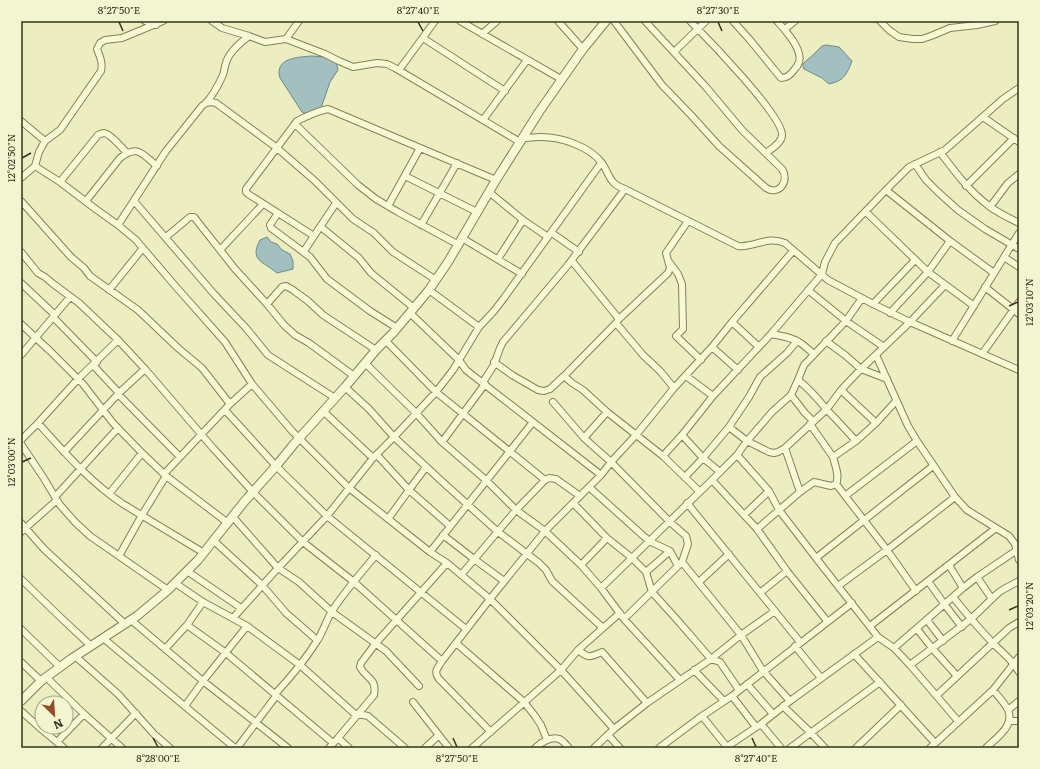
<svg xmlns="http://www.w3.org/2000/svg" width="1040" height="769" font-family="Literata,serif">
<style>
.water{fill:#a3bfbf;stroke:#6b8a8d}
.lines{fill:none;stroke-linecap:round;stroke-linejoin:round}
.minor-casing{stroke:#868059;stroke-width:8}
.tertiary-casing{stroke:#868059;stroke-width:10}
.minor{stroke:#f7f8d4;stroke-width:6}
.tertiary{stroke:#f7f8d4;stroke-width:8}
.ticks{fill:none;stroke:#36311d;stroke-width:1.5}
.neatline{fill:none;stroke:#36311d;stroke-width:1.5}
.ticks-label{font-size:10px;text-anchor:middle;fill:#36311d}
</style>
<rect width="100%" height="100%" fill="#ecedc1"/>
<path class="water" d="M 826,45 L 839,47 L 852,61 C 847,74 844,81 829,84 L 822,78 L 804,69 L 803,67 L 803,64 L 806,61 L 813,55 L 822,46 Z
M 312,56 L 324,57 L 336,62 L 338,70 L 330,82 L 321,108 L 307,114 L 302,112 L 280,78 C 274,58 298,57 312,56 Z
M 267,237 L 271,242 L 277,244 L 282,250 L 290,254 L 293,261 L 293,269 L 277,273 C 263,261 249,261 260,240 Z"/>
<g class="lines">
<defs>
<path id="minor" d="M 145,21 L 156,25
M 212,21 L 222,28 L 249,36 L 265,42 L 286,39 L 325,54 L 339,61 L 353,67 L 377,63 L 387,64 L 395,68 L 520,142
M 460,21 L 561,79
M 558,21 L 583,49
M 614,21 L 662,85 L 690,114 L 719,146 L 766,188 C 779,196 790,181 782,169 L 742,130 L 706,87 L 645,21
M 690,21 C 706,37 783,116 782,135 C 782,143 771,149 766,153
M 733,21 L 750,40 L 781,78 C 787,78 790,75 794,70 C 796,68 798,66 799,62 C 803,49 785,30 777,21
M 880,21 L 889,30 L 899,37 L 913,39 L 922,39 L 931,36 L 950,28 L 977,25 L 995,21
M 785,29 L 795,21
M 482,34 L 497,21
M 423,38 L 505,91
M 286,39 L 299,21
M 674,52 L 706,21
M 399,70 L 435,21
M 206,103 L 211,102 L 216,103 L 277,148 L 315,181 L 353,219 L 374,233 L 393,252 L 436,280
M 983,117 L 1019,142
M 483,120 L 527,60
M 21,121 L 45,141
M 295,124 L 358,185 L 376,199 L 398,212 L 459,245
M 522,138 C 528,138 535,137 541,137 C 561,137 589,146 602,163 C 610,175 609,184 625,189 L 738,246 C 756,248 766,235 785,243 L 828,280 L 873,304 L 910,322 L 1019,370
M 940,152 C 955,172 969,191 989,206 C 998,213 1009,218 1019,223
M 915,164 L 926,180 L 938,192 L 958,210 L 985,229 L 1019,249
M 35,166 L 60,182 L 97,210 L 118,225 L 136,240 L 177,288 L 225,342 L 252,384 L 292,431 L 349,488 L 430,552 L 447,563 L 490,599 L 561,670 L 614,729
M 405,176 L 477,212
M 21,178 L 35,166 L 39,152 L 45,141 L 60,130 L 101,71 C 103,63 100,57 97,49 L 100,43 L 105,40 L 122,38 L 163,21
M 60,182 L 98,135 C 100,134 102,133 104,133 C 111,134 122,148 127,153
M 966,186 L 1014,138
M 886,190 L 950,241 L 994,273
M 489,192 L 523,220 L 548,237
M 21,201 L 71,257 L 84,268 L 90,276 L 138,310 L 178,348 L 202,368 L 230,404
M 86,201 L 120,158 C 138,144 142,154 157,166
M 134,201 L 214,294 L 246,328 L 268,355 L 335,398
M 388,206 L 420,148
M 990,207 L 1008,183 L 1019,174
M 866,212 L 928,272 L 974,306
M 278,213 L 270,225 L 271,228 L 310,257 L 327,279 L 370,311 L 397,328
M 118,225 L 166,151 L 202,106 C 210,101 219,84 223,75 C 225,68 225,62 229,56 C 234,48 241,42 249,36
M 421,225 L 457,163
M 321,227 L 359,258 L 371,273 L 414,308
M 552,233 L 579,252
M 314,236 L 248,194 L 246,192 L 246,189 L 297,121 C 307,116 317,111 328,109 L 496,180
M 166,237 L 190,217 L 194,217 L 235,269 L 267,304 L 284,325 L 295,335 L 309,343 L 354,376
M 462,238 L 522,274
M 220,250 L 263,204
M 304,251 L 336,203
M 21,252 L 38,273 L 45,277 L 52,283 L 79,303 L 118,340 L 145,369 L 213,448 L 253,492 L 303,542 L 354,582 L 442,661
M 1004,257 L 1019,267
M 498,259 L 523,220
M 572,261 L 619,319 L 616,323 L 643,355 L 660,371 L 674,388
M 670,263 L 678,274 L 682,284 L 683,329 L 676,336 L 701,360
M 21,283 L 55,315
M 985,287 L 1019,314
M 109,290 L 143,248
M 429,290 L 479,327
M 808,290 L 846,321 L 884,347
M 267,304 L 282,287 L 286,286 L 293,290 L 308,301 L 323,315 L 376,350
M 873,304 L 915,260
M 410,313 L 459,360 L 466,370 L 601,475
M 890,313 L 928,272 L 950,241
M 53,317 L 97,362
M 619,319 L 668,273 L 670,268 L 666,253 L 688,221
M 732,322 L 759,347
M 21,324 L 50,351 L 83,384 L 113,423 L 142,453 L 166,476 L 228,523
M 771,334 C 781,336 793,337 802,344 C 806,347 810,351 814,354
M 386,341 L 436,392 L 545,480
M 826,341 L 845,355 L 861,369 L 887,379
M 952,341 L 1019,233
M 712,347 L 738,370
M 982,354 L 1019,302
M 21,355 L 70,297
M 876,355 L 908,426 L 917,441 L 955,497 L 967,510 L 1009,536 L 1015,544 L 1019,560
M 494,362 L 512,375 L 538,390 L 544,391 L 550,389 L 564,376 L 616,323
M 365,363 L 416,413 L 442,442 L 487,481 L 516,510 L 545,531 L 581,565 L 601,588 L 624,619 L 680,680
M 93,365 L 119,393
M 564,376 L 572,383 L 583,390 L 607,412 L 663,456 L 699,491
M 686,376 L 713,396
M 798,380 C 810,389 818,399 827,410 C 837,420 846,430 856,441
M 483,382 L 494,365 L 500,348 L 503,342 L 568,265 L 625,189
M 345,387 L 369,409 L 394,437 L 447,486 L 497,531 L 539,563 L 546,570 L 552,581 L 603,628
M 841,390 L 876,423
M 119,395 L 180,457
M 791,395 L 805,413 L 813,421
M 553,402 L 584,438 L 611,462 L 670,522 L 686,536 L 688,544 L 682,562 L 624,619
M 225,410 L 276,466 L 327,516 L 466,629
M 323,411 L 373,458 L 377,455 L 409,490 L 426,467
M 38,423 C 64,452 90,482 123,504 L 204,553
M 810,424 L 833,457
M 729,427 L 747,441 L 769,452 L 774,453 L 778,452 L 785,448 L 827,409 L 841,390 L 861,369 L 910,322 L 945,285
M 682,435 L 703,458 L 720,472
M 584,438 L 607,412
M 21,440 L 38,423 L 78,379 L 118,340
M 442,442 L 485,384
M 21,444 L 43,477 L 60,505 L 75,522 L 90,536 L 168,590
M 785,448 L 800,492
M 64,452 L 119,393 L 145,369
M 737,455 L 769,491 L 779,510 L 816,558 L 878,637 L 894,648 L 910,665 L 958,721
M 663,456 L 682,435 L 713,396 L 771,334 L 822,274 L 825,262 L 835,243 L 886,190 L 909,167 L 945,150 L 1003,99 L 1019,88
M 164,474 L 230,404 L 252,384
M 685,477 L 703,458 L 729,427 L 749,397 L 760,377 L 787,353 L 797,341
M 712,480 L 757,529 L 787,571 L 827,621
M 836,484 L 887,550 L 916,591
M 836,484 C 840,476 835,465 833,457 L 856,441 L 876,423 L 896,401
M 589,487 L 649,541 L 670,551 L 678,566
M 109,494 L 142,453
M 845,496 L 917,441
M 55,497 L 118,428
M 573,503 L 607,538 L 632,558 L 646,572 L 652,592 L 679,622 L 711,659 L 720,662 L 739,690
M 687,503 L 800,642
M 744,515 L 769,491
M 233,517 L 278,568 L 299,582 L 332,612 L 386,651 L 419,686
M 388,519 L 409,490 L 450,526
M 21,523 L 44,549 L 125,624
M 757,529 L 800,492 L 814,482 L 831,486 L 836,484
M 21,532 L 57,500
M 443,535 L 474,559 L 504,581
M 214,541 L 262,585 L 286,613 L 317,640
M 430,552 L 533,422
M 119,556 L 142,515 L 166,476
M 816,558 L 933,466
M 682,562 L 741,635 L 763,671 L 790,701
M 581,565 L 607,538
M 949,565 L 963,588
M 187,571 L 241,608
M 646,572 L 670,551
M 461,575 L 516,510 L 545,480 L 549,478 L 556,479 L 580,496
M 977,577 L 992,599
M 21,579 L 57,614 L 91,646
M 928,581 L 945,605 L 962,627
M 699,582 L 729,554
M 175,583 L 203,602 L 247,626 L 300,665 L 356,715 L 363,715 L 368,716 L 405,748
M 838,586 L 887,550 L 955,497
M 601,588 L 712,480 L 737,455 L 747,441 L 772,412 L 791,395 L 798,380 L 804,365 L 846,321 L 862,298
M 760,593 L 787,571
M 953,597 C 966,613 978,628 992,642 C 1002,653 1012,659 1019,672
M 233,618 L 278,568 L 327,516 L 373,458 L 394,437 L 436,392 L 453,370 L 479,327 L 494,311 L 504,298 L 601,163
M 131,620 L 203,681 L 288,748
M 927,620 L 943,641
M 187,625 L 226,653 L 333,743
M 870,626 L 996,528
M 21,629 L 60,667
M 917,629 L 932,648 L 957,676
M 103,638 L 235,748
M 456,643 L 524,702 L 535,716 L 541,725 L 547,740
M 795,646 L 821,678
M 894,648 L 963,588 L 977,577 L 1017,550
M 165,649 L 187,625 L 203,602
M 578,650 C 590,659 589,657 602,652 L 647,703
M 854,654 L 935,743
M 75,656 L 118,694 L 154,734 L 170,748
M 21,662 L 41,681
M 910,665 L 971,619 L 998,593 L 1004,589 L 1019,581
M 694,670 L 724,701
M 46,677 L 84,714 L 122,748
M 747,684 L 773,714
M 275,694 C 290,678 305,660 317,641 C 323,632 326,621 332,611 C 345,591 361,573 376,555
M 937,695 L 1009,628 L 1019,622
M 732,696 L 756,727
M 413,702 L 449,748
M 185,706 L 203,681 L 247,626
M 783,706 L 811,733 L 825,748
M 1008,710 L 1019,701
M 21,711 L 40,728 L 64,748
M 702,716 L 727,747
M 1010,721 L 1019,721
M 761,724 L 781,748
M 491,732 L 439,679 C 433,671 438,668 442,661 L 490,599 L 545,531 L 601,475 L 611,462 L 636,435 L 674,388 L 712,347 L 732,322 L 793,251
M 608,735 L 620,748
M 338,738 L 349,748
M 57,742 L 84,714
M 102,748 L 136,713
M 237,748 L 276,696
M 329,748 L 338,738 L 374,695 C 377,677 366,679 360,667 L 361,663 L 376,643 L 447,563
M 425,748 L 439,735
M 472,748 L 561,670 L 578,650 L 620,613
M 535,748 C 540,743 551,736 559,739 C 563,740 566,745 569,748
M 594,748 L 614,729 L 647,703 L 711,659 L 741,635 L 775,611
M 659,748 L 702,716 L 732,696 L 852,603
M 725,748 L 761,724 L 790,701 L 878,637
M 790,748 L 880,682
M 856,748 L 901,705
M 930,748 L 993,690 L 1019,657
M 986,748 C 996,738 1015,726 1008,710 C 1005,703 997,695 993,690"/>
<path id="tertiary" d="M 21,701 L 41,681 L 71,659 L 137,616 L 168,590 L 198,560 L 244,502 L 276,466 L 294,444 L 345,387 L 376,350 L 393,333 L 429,290 L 448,262 L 496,180 L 539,112 L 583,49 L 606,21"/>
</defs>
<use href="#minor" class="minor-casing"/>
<use href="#tertiary" class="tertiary-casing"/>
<use href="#minor" class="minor"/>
<use href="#tertiary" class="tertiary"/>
</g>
<path class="ticks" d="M 119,22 L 123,31M 418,22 L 423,31M 718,22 L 722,31M 22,158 L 31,153M 1009,306 L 1018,302M 22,462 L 31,458M 1009,610 L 1018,606M 153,738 L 158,747M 453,738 L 457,747M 752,738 L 756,747"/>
<rect width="1040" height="769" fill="none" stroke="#f3f5d0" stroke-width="44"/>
<g transform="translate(54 715) rotate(155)"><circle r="19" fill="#f3f5d0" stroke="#a7a788"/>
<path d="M0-3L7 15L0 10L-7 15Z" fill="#954c29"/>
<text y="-6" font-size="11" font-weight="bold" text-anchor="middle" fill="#36311d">N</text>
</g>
<rect x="22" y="22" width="996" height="725" class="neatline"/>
<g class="ticks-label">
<text x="119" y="14">8°27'50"E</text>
<text x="418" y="14">8°27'40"E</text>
<text x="718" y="14">8°27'30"E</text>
<text transform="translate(11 158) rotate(-90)" y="4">12°02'50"N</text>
<text transform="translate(1029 302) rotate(-90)" y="4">12°03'10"N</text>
<text transform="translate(11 462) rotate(-90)" y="4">12°03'00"N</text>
<text transform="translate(1029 606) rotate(-90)" y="4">12°03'20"N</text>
<text x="158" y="762">8°28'00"E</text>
<text x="457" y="762">8°27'50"E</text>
<text x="756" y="762">8°27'40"E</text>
</g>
</svg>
